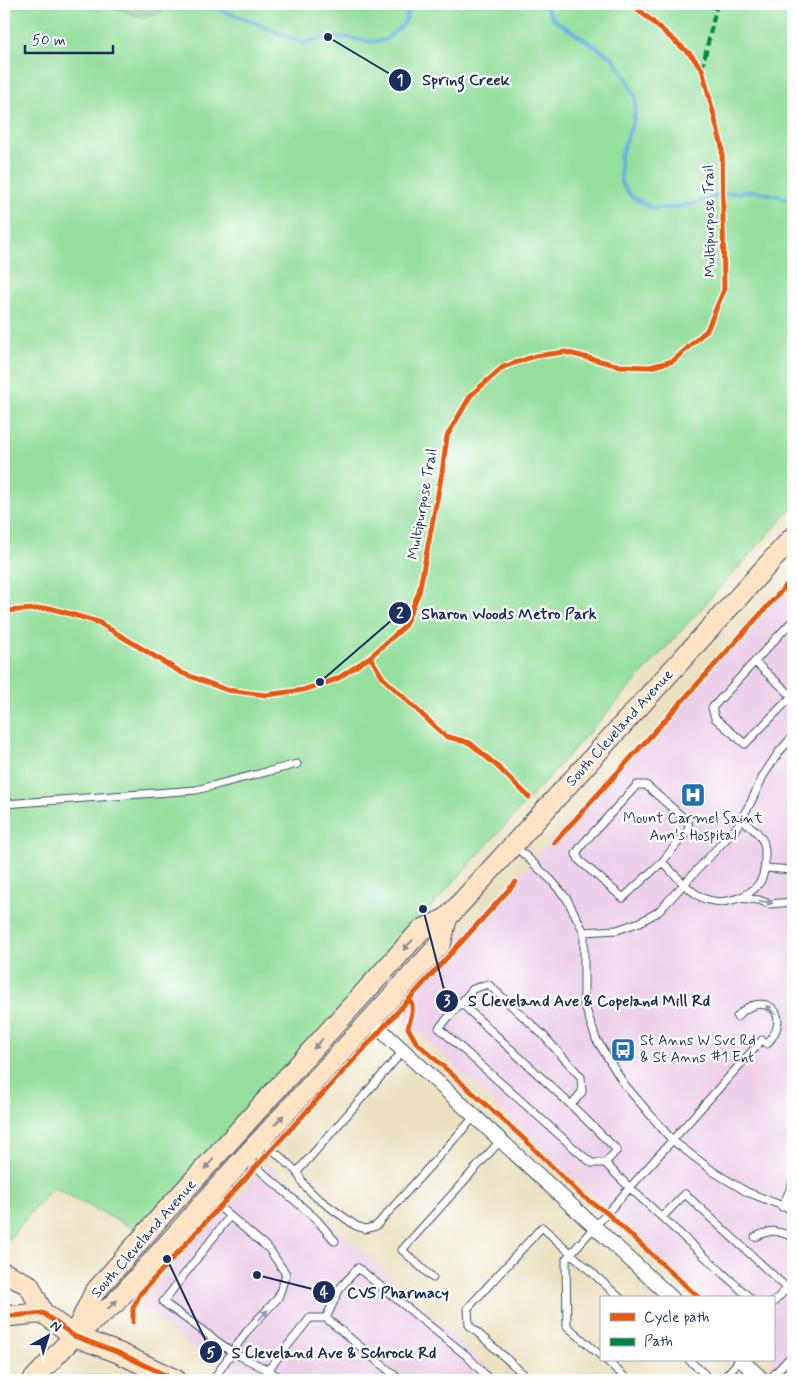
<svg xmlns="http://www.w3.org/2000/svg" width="797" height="1384" font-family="Mynerve,sans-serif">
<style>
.built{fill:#edd0e9}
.green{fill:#94df9c;stroke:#58877d}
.forest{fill:#77be84;stroke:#497671}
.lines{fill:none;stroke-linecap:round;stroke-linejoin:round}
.stream{stroke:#68b1e0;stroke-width:4}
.service-casing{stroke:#3a4a6d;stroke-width:9}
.minor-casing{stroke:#3a4a6d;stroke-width:16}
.secondary-casing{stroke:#3a4a6d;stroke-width:22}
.service{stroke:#fff;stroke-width:7}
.minor{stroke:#fff;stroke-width:14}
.secondary{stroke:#fee4c5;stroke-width:20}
.quiet{stroke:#00873e;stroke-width:4;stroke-dasharray:8 4;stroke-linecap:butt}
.cycleway-casing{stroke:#fff;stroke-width:8}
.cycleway{stroke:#e8590c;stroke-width:5}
.oneway{fill:#8d97ae}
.oneway2{fill:#8c8a92}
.labels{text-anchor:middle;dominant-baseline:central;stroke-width:4.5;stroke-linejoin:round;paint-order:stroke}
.street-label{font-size:15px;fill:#1b2f5e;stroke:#fff}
.poi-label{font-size:15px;fill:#1b2f5e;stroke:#fff}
.leader{fill:none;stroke:#1b2f5e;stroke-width:2}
.callout-dot{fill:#1b2f5e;stroke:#fff;stroke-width:2}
.mark-label{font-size:15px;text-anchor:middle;font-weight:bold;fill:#fff}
.callout-label{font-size:16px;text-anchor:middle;font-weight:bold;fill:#1b2f5e;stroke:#fff;stroke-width:4.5;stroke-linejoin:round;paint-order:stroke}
</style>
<rect width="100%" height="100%" fill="#fff"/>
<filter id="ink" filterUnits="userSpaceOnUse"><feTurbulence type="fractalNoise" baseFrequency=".02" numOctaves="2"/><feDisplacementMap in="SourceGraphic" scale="10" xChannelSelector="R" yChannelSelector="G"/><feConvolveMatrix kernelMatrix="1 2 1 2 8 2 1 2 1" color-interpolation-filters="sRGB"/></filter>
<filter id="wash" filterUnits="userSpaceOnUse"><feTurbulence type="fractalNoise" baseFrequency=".0096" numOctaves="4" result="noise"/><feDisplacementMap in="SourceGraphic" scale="20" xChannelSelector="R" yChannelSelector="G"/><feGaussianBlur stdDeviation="1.12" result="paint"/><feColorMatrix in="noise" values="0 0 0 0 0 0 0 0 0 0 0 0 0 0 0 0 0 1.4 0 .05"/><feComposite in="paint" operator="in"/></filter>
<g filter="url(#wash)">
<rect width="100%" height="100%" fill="#ebe1c0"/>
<path class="built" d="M 793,582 L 793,1380 L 790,1380 L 769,1360 L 773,1360 L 773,1298 L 702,1298 L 393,1008 Z
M 268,1164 L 501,1380 L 259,1380 L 206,1358 L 139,1306 L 198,1235 L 235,1200 Z"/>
<path class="green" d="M 4,4 L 793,4 L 793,507 L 138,1231 L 53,1187 L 6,1242 L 4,1241 Z"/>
<path class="forest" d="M 102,4 L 179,4 L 145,18 Z"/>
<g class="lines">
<path class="stream" d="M 211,4 L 222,11 L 251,21 L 303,43 L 328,37 L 350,38 L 370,42 L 385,40 L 404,24 L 411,4
M 544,4 L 553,19 L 613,58 L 628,81 L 636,99 L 634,119 L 620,157 L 621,183 L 631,196 L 651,208 L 671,208 L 696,203 L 722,194 L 754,191 L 779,196 L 793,202"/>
</g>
</g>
<g filter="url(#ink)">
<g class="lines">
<defs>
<path id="service" d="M 793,620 L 712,708 L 715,718 L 745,744 L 793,695
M 755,662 L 793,697
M 4,804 L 196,790 L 297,764
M 514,845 L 551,880 L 567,899 L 584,932 L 584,1003 L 596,1039 L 624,1084 L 672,1140 L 714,1172 L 747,1192 L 793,1210
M 662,862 L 689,829 L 688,822 L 646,785 L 637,785 L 581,846 L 576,854 L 580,861 L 623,898 L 662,862 C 675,874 689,892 705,899 C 724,906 749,898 760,882 C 765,874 765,864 765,856 C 765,852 765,848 764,844 C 761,833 749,826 741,819
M 765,868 L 793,870
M 739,898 L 759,900 L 769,904 L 793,902
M 584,932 L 617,930 L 640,922 L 658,912 L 736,828 L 751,802 L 763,776 L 779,752 L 793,736
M 461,1003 L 571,1105
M 737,1017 C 760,989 796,1011 767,1044
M 262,1140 L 297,1172 L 304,1185 L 316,1197 L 356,1226 L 366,1229 L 376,1226 L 475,1116
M 247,1159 L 316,1219 L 335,1241
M 605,1163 L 592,1163 L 583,1156 L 439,1028 L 473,989 L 488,984 L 542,1034 L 581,1077 L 582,1092 L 571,1105 L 617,1150 L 605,1163 L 630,1188 L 750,1298
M 297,1172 L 404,1050
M 211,1200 L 269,1249 L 286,1274 L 278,1298 L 248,1330 L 232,1352 L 163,1302 L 230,1216
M 782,1207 L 793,1183
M 662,1217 L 685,1194 L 787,1288 L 773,1303
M 755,1237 C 773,1229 776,1230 793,1237
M 433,1278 L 402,1250 L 501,1140
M 326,1318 L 340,1288 L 358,1268 L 467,1356 L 490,1380
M 601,1356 L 567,1326 L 566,1259 L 762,1040
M 606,1360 L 628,1380
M 689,1360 L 711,1380
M 268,1370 L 284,1380
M 213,1380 L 232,1352 L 268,1370 L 310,1318 L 326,1318 L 400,1380
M 530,1380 L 469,1325 L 468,1308 L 542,1227 L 620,1298
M 722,1380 L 740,1360
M 769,1380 L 793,1354"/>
<path id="minor" d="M 370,1020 L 672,1298
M 741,1360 L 763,1380"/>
<path id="secondary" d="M 4,1273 L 29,1285 L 43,1313 L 74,1336 L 119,1353 L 176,1380
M 4,1312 L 11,1316 L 43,1313
M 74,1336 L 94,1293 L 163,1214 L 421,930 L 447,918 L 793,537
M 33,1380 L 74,1336 L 114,1304 L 245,1157 L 441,943 L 447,918"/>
</defs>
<use href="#service" class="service-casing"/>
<use href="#minor" class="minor-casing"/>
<use href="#secondary" class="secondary-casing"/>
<use href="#service" class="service"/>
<use href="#minor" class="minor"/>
<use href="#secondary" class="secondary"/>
<path class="quiet" d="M 702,69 L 717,4"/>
<defs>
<path id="cycleway" d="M 4,611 L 50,608 L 98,622 L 182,673 L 227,690 L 266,695 L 303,690 L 337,679 L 370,657 L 404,627 L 419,592 L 442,473 L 447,436 L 471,395 L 503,367 L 535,356 L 565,352 L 620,366 L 650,367 L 673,361 L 707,330 L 724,290 L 722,147 L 702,69 L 691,55 L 632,4
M 370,657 L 383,678 L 445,736 L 470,743 L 497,766 L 529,797
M 554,843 L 793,578
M 409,999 C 416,1007 410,1018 408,1028 L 416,1042 L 522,1137 L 581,1195 L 607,1213 L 699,1298
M 4,1312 L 11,1316 L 43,1313 L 74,1336 L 119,1353 L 176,1380
M 133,1322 L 133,1308 L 140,1294 L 516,882"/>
</defs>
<use href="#cycleway" class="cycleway-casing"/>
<use href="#cycleway" class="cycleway"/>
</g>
<defs><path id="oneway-solid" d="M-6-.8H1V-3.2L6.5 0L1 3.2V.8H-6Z" transform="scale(1.25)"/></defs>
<g class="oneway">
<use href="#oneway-solid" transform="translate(766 902) rotate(11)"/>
<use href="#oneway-solid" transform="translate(771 1010) rotate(-139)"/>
<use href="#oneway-solid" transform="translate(263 1315) rotate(-48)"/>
</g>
<g class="oneway2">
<use href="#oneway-solid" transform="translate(408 945) rotate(133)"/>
<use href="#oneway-solid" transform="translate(318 1044) rotate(132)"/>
<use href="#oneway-solid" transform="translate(279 1120) rotate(-48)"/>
<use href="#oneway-solid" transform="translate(209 1164) rotate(132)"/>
<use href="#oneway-solid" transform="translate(112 1305) rotate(-42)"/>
</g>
</g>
<defs>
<symbol id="hospital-square" viewBox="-11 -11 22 22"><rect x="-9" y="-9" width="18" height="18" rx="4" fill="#1f6fb2" stroke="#fff"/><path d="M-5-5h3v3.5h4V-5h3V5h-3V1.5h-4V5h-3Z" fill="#fff"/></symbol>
<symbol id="bus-square" viewBox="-11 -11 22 22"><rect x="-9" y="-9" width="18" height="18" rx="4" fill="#1f6fb2" stroke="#fff"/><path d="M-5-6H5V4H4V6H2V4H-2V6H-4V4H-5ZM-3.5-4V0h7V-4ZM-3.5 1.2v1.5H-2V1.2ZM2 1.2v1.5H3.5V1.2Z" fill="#fff"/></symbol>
</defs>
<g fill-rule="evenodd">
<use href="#hospital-square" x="679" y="781" width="28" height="28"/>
<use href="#bus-square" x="609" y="1036" width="28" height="28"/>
</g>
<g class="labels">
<g class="street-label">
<text transform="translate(710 221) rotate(-91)">Multipurpose Trail</text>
<text transform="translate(423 504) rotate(-80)">Multipurpose Trail</text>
<text transform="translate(620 728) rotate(-48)">South Cleveland Avenue</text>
<text transform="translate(144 1239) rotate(-49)">South Cleveland Avenue</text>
</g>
<g class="poi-label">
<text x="693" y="819">Mount Carmel Saint<tspan x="693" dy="17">Ann's Hospital</tspan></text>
<text x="640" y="1041" text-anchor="start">St Anns W Svc Rd<tspan x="640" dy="17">&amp; St Anns #1 Ent</tspan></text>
</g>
</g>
<path class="leader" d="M328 37L400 80M320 682L400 613M423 909L447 1001M257 1275L324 1292M167 1259L211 1352"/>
<g class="callout-dot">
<circle cx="328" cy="37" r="5"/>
<circle cx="320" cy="682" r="5"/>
<circle cx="423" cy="909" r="5"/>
<circle cx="257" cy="1275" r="5"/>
<circle cx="167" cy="1259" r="5"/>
<circle cx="400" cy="80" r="12"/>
<circle cx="400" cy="613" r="12"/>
<circle cx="447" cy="1001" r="12"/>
<circle cx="324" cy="1292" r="12"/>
<circle cx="211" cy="1352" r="12"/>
</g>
<g class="mark-label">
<text x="400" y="85">1</text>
<text x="400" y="618">2</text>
<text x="447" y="1006">3</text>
<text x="324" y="1297">4</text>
<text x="211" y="1358">5</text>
</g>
<g class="callout-label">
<text x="466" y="85">Spring Creek</text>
<text x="509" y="619">Sharon Woods Metro Park</text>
<text x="589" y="1006">S Cleveland Ave &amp; Copeland Mill Rd</text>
<text x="398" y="1298">CVS Pharmacy</text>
<text x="334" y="1358">S Cleveland Ave &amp; Schrock Rd</text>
</g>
<rect width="797" height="1384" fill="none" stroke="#fff" stroke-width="20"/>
<rect x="600" y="1296" width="175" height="65" fill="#ffffff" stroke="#a4acbf"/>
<rect x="610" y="1313" width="25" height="8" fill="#e8590c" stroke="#a4acbf"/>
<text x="644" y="1322" font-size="15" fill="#1b2f5e">Cycle path</text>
<rect x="610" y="1338" width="25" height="8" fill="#00873e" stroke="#a4acbf"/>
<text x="644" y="1346" font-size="15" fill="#1b2f5e">Path</text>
<g transform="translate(48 1336) rotate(39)" stroke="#ffffff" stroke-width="4" paint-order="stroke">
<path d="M0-4L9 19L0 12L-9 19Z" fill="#1b2f5e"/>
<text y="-8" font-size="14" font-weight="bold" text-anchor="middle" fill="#1b2f5e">N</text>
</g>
<path d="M25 45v8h88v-8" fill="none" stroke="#1b2f5e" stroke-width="2.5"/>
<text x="32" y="45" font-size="15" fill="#1b2f5e" stroke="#ffffff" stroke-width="4" paint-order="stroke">50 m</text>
</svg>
